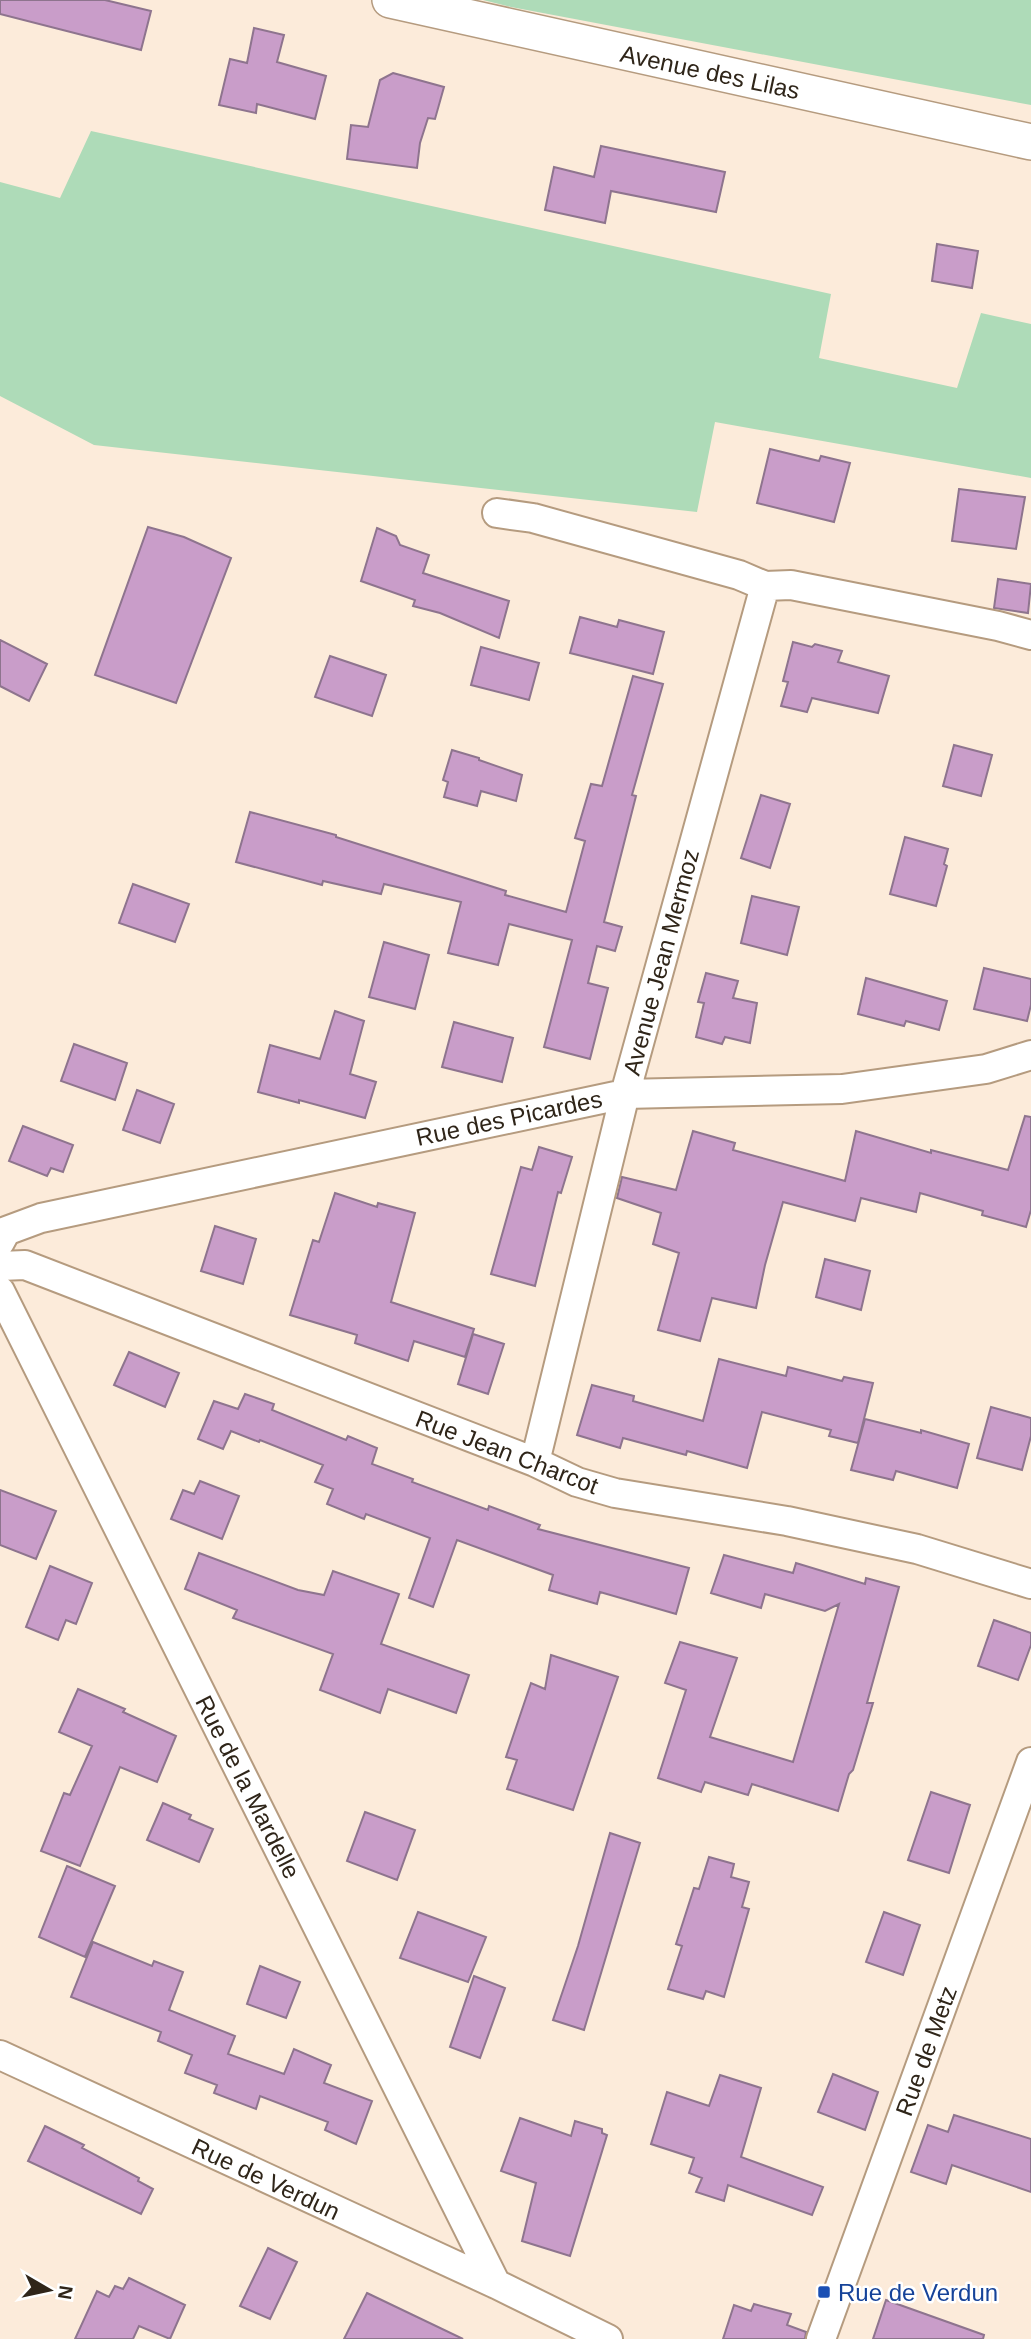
<svg xmlns="http://www.w3.org/2000/svg" width="1031" height="2339" font-family="Helvetica,sans-serif">
<style>
.green{fill:#aedbb8}
.building{fill:#c99dc9;stroke:#8e748e;stroke-width:2}
.lines{fill:none;stroke-linecap:round;stroke-linejoin:round}
.minor-casing{stroke:#b59b7f;stroke-width:32}
.tertiary-casing{stroke:#b59b7f;stroke-width:38}
.minor{stroke:#fff;stroke-width:28}
.tertiary{stroke:#fff;stroke-width:35}
.transit-dot{fill:#1a4fb4;stroke:#fff;stroke-width:2.5}
.labels{text-anchor:middle;dominant-baseline:central;stroke-width:5;stroke-linejoin:round;paint-order:stroke}
.street-label{font-size:24px;fill:#2f2519;stroke:#fff}
.transit-label{font-size:24px;fill:#164399;stroke:#fff;text-anchor:start}
</style>
<rect width="100%" height="100%" fill="#fcebda"/>
<path class="green" d="M 483,0 L 1031,0 L 1031,105 L 511,7 Z
M 91,131 L 831,294 L 819,358 L 957,388 L 981,313 L 1031,324 L 1031,478 L 715,422 L 697,512 L 94,445 L 0,396 L 0,182 L 60,198 Z"/>
<path class="building" d="M 0,0 L 105,0 L 151,11 L 141,50 L 0,14 Z
M 254,28 L 284,35 L 277,62 L 326,76 L 315,119 L 257,104 L 256,113 L 219,105 L 230,59 L 247,63 Z
M 393,73 L 444,87 L 435,119 L 428,118 L 420,143 L 417,168 L 347,159 L 351,125 L 368,127 L 380,80 Z
M 601,146 L 725,172 L 716,212 L 611,191 L 605,223 L 545,210 L 554,167 L 594,177 Z
M 937,244 L 978,251 L 972,288 L 932,281 Z
M 770,449 L 819,461 L 821,456 L 850,463 L 834,522 L 757,503 Z
M 959,489 L 1025,497 L 1016,549 L 952,541 Z
M 148,527 L 184,537 L 231,558 L 176,703 L 95,675 Z
M 377,528 L 396,536 L 400,545 L 429,555 L 423,573 L 509,601 L 499,638 L 440,613 L 413,606 L 415,600 L 361,581 Z
M 998,579 L 1031,584 L 1028,613 L 994,608 Z
M 580,617 L 617,627 L 619,620 L 664,632 L 653,674 L 570,653 Z
M 0,640 L 47,664 L 29,701 L 0,686 Z
M 793,642 L 812,647 L 815,644 L 842,651 L 838,662 L 889,676 L 878,713 L 812,698 L 807,712 L 781,706 L 788,682 L 783,681 Z
M 481,647 L 539,663 L 529,700 L 471,685 Z
M 330,656 L 386,675 L 372,716 L 315,697 Z
M 633,676 L 663,684 L 632,795 L 636,796 L 604,922 L 622,927 L 615,951 L 597,946 L 588,983 L 608,988 L 590,1059 L 544,1047 L 572,940 L 509,924 L 498,965 L 448,953 L 461,902 L 384,884 L 381,894 L 323,881 L 322,885 L 236,862 L 250,812 L 336,835 L 336,837 L 506,891 L 505,895 L 566,912 L 585,841 L 575,838 L 591,784 L 602,786 Z
M 954,745 L 992,755 L 981,796 L 943,786 Z
M 452,750 L 479,758 L 479,760 L 522,775 L 516,801 L 481,791 L 477,806 L 444,797 L 448,782 L 443,780 Z
M 761,795 L 790,804 L 770,868 L 741,858 Z
M 905,837 L 948,849 L 944,864 L 947,866 L 936,906 L 890,894 Z
M 133,884 L 189,904 L 175,942 L 119,923 Z
M 752,896 L 799,907 L 787,955 L 741,943 Z
M 384,942 L 429,955 L 415,1009 L 369,997 Z
M 984,968 L 1031,979 L 1031,1005 L 1027,1021 L 974,1009 Z
M 706,973 L 738,981 L 733,998 L 757,1003 L 750,1043 L 725,1037 L 722,1044 L 696,1037 L 704,1003 L 698,1002 Z
M 866,978 L 947,1001 L 939,1030 L 906,1021 L 904,1026 L 858,1014 Z
M 335,1011 L 364,1021 L 350,1074 L 376,1082 L 365,1118 L 299,1100 L 299,1103 L 258,1092 L 270,1045 L 320,1059 Z
M 454,1022 L 513,1038 L 502,1082 L 442,1067 Z
M 74,1044 L 127,1063 L 115,1100 L 61,1081 Z
M 137,1090 L 174,1104 L 160,1143 L 123,1130 Z
M 1025,1116 L 1031,1117 L 1031,1210 L 1026,1227 L 982,1215 L 983,1211 L 920,1193 L 916,1212 L 861,1198 L 855,1221 L 783,1202 L 765,1265 L 756,1308 L 712,1298 L 700,1341 L 658,1330 L 679,1253 L 653,1244 L 661,1213 L 617,1198 L 622,1177 L 676,1190 L 693,1131 L 735,1143 L 733,1150 L 845,1181 L 856,1131 L 931,1153 L 931,1150 L 1008,1170 Z
M 23,1126 L 73,1145 L 63,1172 L 51,1168 L 47,1176 L 9,1161 Z
M 539,1147 L 572,1157 L 561,1193 L 558,1192 L 535,1286 L 491,1274 L 521,1167 L 532,1170 Z
M 335,1193 L 377,1207 L 378,1203 L 415,1213 L 391,1302 L 474,1329 L 465,1357 L 414,1341 L 408,1361 L 355,1343 L 357,1335 L 290,1315 L 313,1240 L 319,1242 Z
M 215,1226 L 256,1239 L 243,1284 L 201,1271 Z
M 825,1259 L 870,1271 L 861,1310 L 816,1297 Z
M 473,1334 L 504,1344 L 488,1394 L 458,1384 Z
M 129,1352 L 179,1373 L 165,1407 L 114,1385 Z
M 719,1359 L 786,1376 L 788,1367 L 842,1381 L 844,1377 L 873,1383 L 858,1443 L 829,1436 L 831,1430 L 762,1412 L 747,1468 L 687,1451 L 686,1455 L 623,1438 L 620,1448 L 577,1435 L 592,1385 L 634,1396 L 633,1401 L 703,1421 Z
M 245,1394 L 274,1404 L 272,1410 L 346,1440 L 348,1436 L 377,1448 L 372,1464 L 413,1479 L 412,1482 L 488,1510 L 489,1506 L 540,1525 L 538,1529 L 689,1568 L 676,1614 L 600,1592 L 597,1604 L 549,1590 L 553,1575 L 457,1540 L 433,1607 L 409,1598 L 430,1538 L 366,1514 L 364,1519 L 327,1504 L 333,1489 L 315,1482 L 323,1465 L 260,1440 L 259,1442 L 231,1431 L 223,1449 L 198,1439 L 214,1401 L 238,1409 Z
M 991,1407 L 1031,1418 L 1031,1436 L 1022,1470 L 977,1458 Z
M 865,1419 L 921,1433 L 921,1430 L 969,1444 L 957,1488 L 896,1471 L 893,1480 L 851,1470 Z
M 200,1481 L 239,1496 L 222,1539 L 171,1519 L 183,1490 L 194,1494 Z
M 0,1490 L 56,1511 L 36,1559 L 0,1545 Z
M 199,1553 L 298,1590 L 324,1595 L 333,1571 L 399,1594 L 381,1644 L 469,1675 L 456,1713 L 388,1689 L 380,1713 L 320,1690 L 333,1654 L 233,1618 L 237,1610 L 185,1589 Z
M 724,1555 L 793,1573 L 796,1563 L 865,1584 L 866,1578 L 899,1587 L 867,1703 L 873,1703 L 853,1770 L 849,1774 L 838,1811 L 752,1784 L 748,1795 L 705,1782 L 701,1792 L 658,1778 L 686,1690 L 665,1683 L 680,1642 L 737,1658 L 710,1737 L 793,1762 L 839,1604 L 825,1611 L 765,1594 L 761,1608 L 711,1593 Z
M 50,1566 L 92,1583 L 76,1624 L 66,1620 L 58,1640 L 26,1627 Z
M 994,1620 L 1031,1633 L 1031,1645 L 1018,1680 L 978,1666 Z
M 551,1655 L 618,1677 L 573,1810 L 507,1789 L 517,1760 L 506,1757 L 531,1683 L 545,1689 Z
M 78,1689 L 125,1709 L 123,1712 L 176,1736 L 157,1782 L 120,1767 L 80,1866 L 41,1851 L 64,1793 L 70,1795 L 92,1746 L 59,1732 Z
M 931,1792 L 970,1805 L 949,1873 L 908,1860 Z
M 163,1803 L 191,1815 L 189,1819 L 213,1829 L 199,1862 L 147,1840 Z
M 365,1812 L 415,1830 L 397,1880 L 347,1861 Z
M 610,1833 L 640,1843 L 584,2030 L 553,2020 L 578,1946 Z
M 709,1857 L 734,1864 L 731,1877 L 749,1882 L 742,1907 L 749,1909 L 724,1997 L 706,1991 L 703,1999 L 668,1989 L 682,1946 L 676,1944 L 694,1888 L 699,1889 Z
M 67,1866 L 115,1886 L 85,1957 L 39,1937 Z
M 418,1912 L 486,1937 L 468,1982 L 400,1958 Z
M 884,1912 L 920,1925 L 903,1975 L 866,1962 Z
M 93,1942 L 152,1966 L 154,1961 L 183,1972 L 169,2010 L 235,2036 L 228,2054 L 284,2074 L 294,2049 L 331,2065 L 324,2083 L 372,2101 L 356,2144 L 325,2130 L 328,2122 L 260,2096 L 256,2109 L 214,2093 L 217,2085 L 185,2073 L 192,2055 L 158,2041 L 161,2032 L 71,1997 Z
M 260,1966 L 300,1982 L 286,2018 L 247,2004 Z
M 474,1976 L 505,1988 L 480,2058 L 450,2047 Z
M 833,2074 L 878,2092 L 865,2130 L 818,2112 Z
M 720,2075 L 761,2088 L 741,2157 L 823,2187 L 812,2215 L 728,2185 L 724,2201 L 696,2192 L 702,2178 L 689,2173 L 694,2158 L 651,2144 L 667,2092 L 709,2106 Z
M 954,2115 L 1031,2139 L 1031,2192 L 952,2165 L 946,2184 L 911,2172 L 928,2125 L 948,2132 Z
M 520,2118 L 571,2136 L 575,2121 L 602,2129 L 602,2133 L 607,2135 L 570,2256 L 522,2241 L 536,2183 L 501,2171 Z
M 45,2126 L 84,2145 L 82,2148 L 139,2178 L 138,2181 L 153,2189 L 141,2214 L 28,2161 Z
M 268,2248 L 297,2262 L 270,2319 L 240,2306 Z
M 129,2278 L 185,2305 L 170,2339 L 139,2326 L 133,2339 L 75,2339 L 97,2291 L 109,2297 L 115,2286 L 123,2289 Z
M 367,2293 L 463,2339 L 344,2339 Z
M 886,2300 L 984,2335 L 983,2339 L 873,2339 Z
M 754,2304 L 791,2314 L 787,2325 L 806,2332 L 805,2339 L 723,2339 L 734,2305 L 751,2311 Z"/>
<g class="lines">
<defs>
<path id="minor" d="M 497,513 L 533,518 L 739,575 L 765,586 L 791,585 L 998,626 L 1031,635
M 0,1242 L 6,1231 L 41,1218 L 625,1094 L 842,1089 L 986,1069 L 1031,1055
M 0,1266 L 25,1265 L 535,1462 L 577,1482 L 615,1493 L 787,1521 L 917,1549 L 1031,1584
M 0,1291 L 496,2284
M 535,1462 L 625,1094 L 765,586
M 0,2055 L 496,2284 L 608,2339
M 821,2339 L 1031,1762"/>
<path id="tertiary" d="M 390,0 L 1031,142"/>
</defs>
<use href="#minor" class="minor-casing"/>
<use href="#tertiary" class="tertiary-casing"/>
<use href="#minor" class="minor"/>
<use href="#tertiary" class="tertiary"/>
</g>
<rect class="transit-dot" x="817" y="2285" width="14" height="14" rx="3.5"/>
<g class="labels">
<g class="street-label">
<text transform="translate(710 72) rotate(12)">Avenue des Lilas</text>
<text transform="translate(661 962) rotate(-75)">Avenue Jean Mermoz</text>
<text transform="translate(509 1118) rotate(-12)">Rue des Picardes</text>
<text transform="translate(507 1452) rotate(21)">Rue Jean Charcot</text>
<text transform="translate(248 1787) rotate(63)">Rue de la Mardelle</text>
<text transform="translate(926 2051) rotate(-70)">Rue de Metz</text>
<text transform="translate(266 2179) rotate(25)">Rue de Verdun</text>
</g>
<g class="transit-label">
<text x="838" y="2292">Rue de Verdun</text>
</g>
</g>
<g transform="translate(49 2290) rotate(99)" stroke="#ffffff" stroke-width="5" paint-order="stroke">
<path d="M0-5L12 26L0 18L-12 26Z" fill="#2f2519"/>
<text y="-10" font-size="19" font-weight="bold" text-anchor="middle" fill="#2f2519">N</text>
</g>
</svg>
